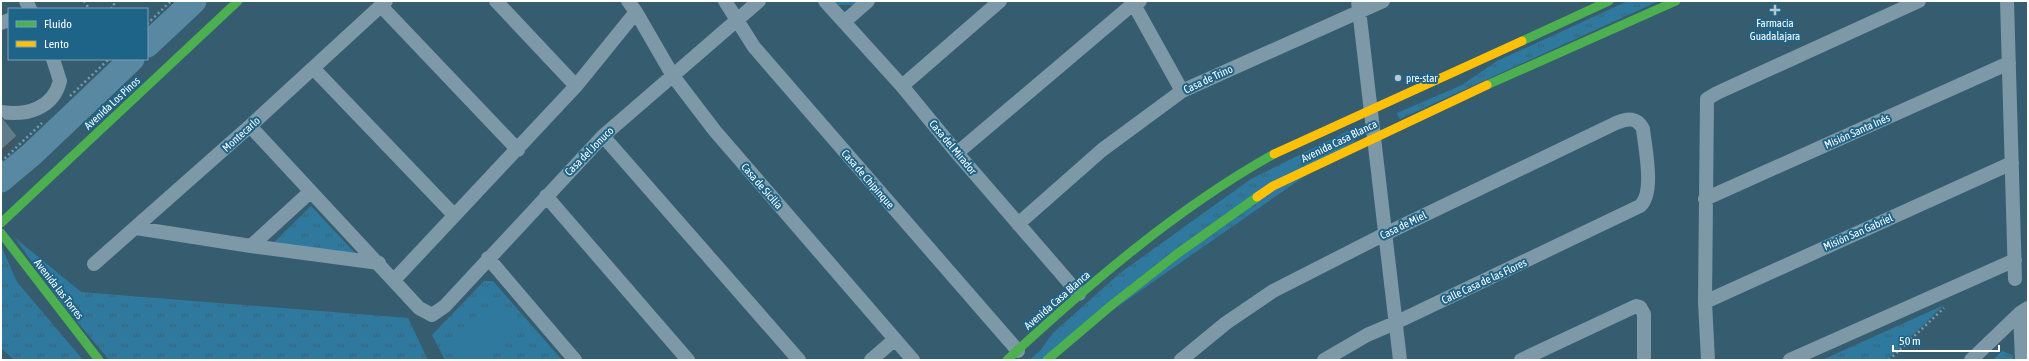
<svg xmlns="http://www.w3.org/2000/svg" width="2029" height="361" font-family="'Asap Condensed',sans-serif">
<style>
.grass{fill:url(#grass-tufts)}
.pitch{fill:#2f799e}
.lines{fill:none;stroke-linecap:round;stroke-linejoin:round}
.river{stroke:#5989a2;stroke-width:25}
.path{stroke:#7d98a6;stroke-width:2.5;stroke-dasharray:2 3;stroke-linecap:butt}
.street{stroke:#7d98a6;stroke-width:14}
.fast{stroke:#4caf50;stroke-width:9}
.slow{stroke:#ffc107;stroke-width:9}
.shaded-wall{fill:#425761}
.building{fill:#5f7c8b;stroke:#425761}
.poi-dot{fill:#b9c6cd;stroke:#1e6489;stroke-width:1.5}
.labels{text-anchor:middle;dominant-baseline:central;stroke-width:4;stroke-linejoin:round;paint-order:stroke}
.poi-label{font-size:11px;fill:#fff;stroke:#1e6489}
.street-label{font-size:11px;fill:#fff;stroke:#1e6489}
</style>
<defs>
<pattern id="grass-tufts" width="24" height="20" patternUnits="userSpaceOnUse"><rect width="24" height="20" fill="#2f799e"/><path d="M3 7l-1-3M5 7V3M7 7l1-3M15 17l-1-3M17 17v-4M19 17l1-3" fill="none" stroke="#3e6275"/></pattern>
</defs>
<rect width="100%" height="100%" fill="#365c70"/>
<path class="grass" d="M 835,1 L 858,1 L 854,5 L 839,5 Z
M 1628,1 L 1659,1 L 1400,119 L 1397,113 L 1462,85 L 1497,61 Z
M 1354,128 L 1355,141 L 1041,360 L 1029,360 L 1040,351 L 1052,334 L 1120,273 L 1251,179 Z
M 311,206 L 356,254 L 271,245 Z
M 15,238 L 81,292 L 408,318 L 428,360 L 109,360 L 61,302 Z
M 2,248 L 17,282 L 83,360 L 14,360 L 1,348 Z
M 484,281 L 493,281 L 562,360 L 445,360 L 432,335 Z
M 1944,305 L 1887,360 L 1822,360 Z
M 2002,351 L 2013,355 L 2013,360 L 1993,360 Z"/>
<path class="pitch" d="M 494,304 L 515,327 L 477,360 L 457,360 L 444,345 Z"/>
<g class="lines">
<path class="river" d="M 147,45 L 194,1
M 1,180 L 32,154 L 132,59"/>
<path class="path" d="M 84,1 L 89,9
M 111,9 L 114,6 L 114,1
M 147,24 L 171,1
M 70,96 L 109,59
M 1,162 L 42,123
M 1889,360 L 1944,308"/>
<path class="street" d="M 26,1 L 30,9
M 496,1 L 576,86
M 628,1 L 636,12 L 673,76 L 715,131 L 913,360
M 725,1 L 754,47 L 1018,351
M 825,1 L 902,86 L 957,153 L 1079,294
M 1132,1 L 1182,91
M 1358,1 L 1400,360
M 2007,1 L 2015,279
M 381,6 L 518,150
M 844,22 L 868,1
M 1,23 L 9,20
M 313,68 L 454,215
M 902,86 L 1000,1
M 1,112 C 26,116 53,109 60,81 L 53,59
M 250,126 L 419,308 L 432,315 L 445,306 L 603,136 L 759,1
M 603,136 L 799,360
M 957,153 L 1133,4 L 1140,1
M 546,196 L 688,360
M 1705,199 L 2009,63
M 1018,224 L 1102,150 L 1182,91 L 1383,1
M 136,228 L 251,246 L 379,263
M 251,246 L 310,192
M 488,258 L 575,360
M 94,264 L 250,126 L 386,1
M 394,280 L 576,86 L 636,12
M 1705,302 L 2012,163
M 2020,313 L 2022,360
M 871,360 L 894,340
M 1181,360 L 1226,323 L 1273,291 L 1385,234 L 1616,123 C 1628,118 1637,117 1643,129 C 1645,148 1655,193 1640,206 L 1395,323 L 1367,335 L 1324,360
M 1521,360 L 1636,306 L 1640,307 L 1644,314 L 1644,360
M 1708,360 L 1705,302 L 1707,99 L 1717,93 L 1919,1
M 1790,360 L 2015,260
M 1971,360 L 2020,313 L 2028,308"/>
<path class="fast" d="M 1522,41 L 1609,1
M 1487,85 L 1676,1
M 1,223 L 238,1
M 1,233 L 99,360
M 1007,360 C 1088,285 1177,208 1274,154
M 1047,360 L 1113,304 L 1177,254 L 1257,197"/>
<path class="slow" d="M 1274,154 L 1522,41
M 1257,197 L 1273,186 L 1487,85"/>
</g>
<path class="shaded-wall" d="M 17,136 L 13,147 L 1,157 L 1,150 Z"/>
<path class="building" d="M 1,116 L 17,136 L 1,150 Z"/>
<g class="poi-dot">
<path d="M1773 4h4v4h4v4h-4v4h-4v-4h-4v-4h4z"/>
<circle cx="1398" cy="78" r="4"/>
</g>
<g class="labels">
<g class="poi-label">
<text x="1775" y="23">Farmacia<tspan x="1775" dy="13">Guadalajara</tspan></text>
<text x="1406" y="78" text-anchor="start">pre-star</text>
</g>
<g class="street-label">
<text transform="translate(1208 79) rotate(-25)">Casa de Trino</text>
<text transform="translate(112 103) rotate(-43)">Avenida Los Pinos</text>
<text transform="translate(1857 131) rotate(-24)">Misión Santa Inés</text>
<text transform="translate(241 134) rotate(-42)">Montecarlo</text>
<text transform="translate(1339 141) rotate(-26)">Avenida Casa Blanca</text>
<text transform="translate(953 147) rotate(50)">Casa del Mirador</text>
<text transform="translate(589 151) rotate(-45)">Casa del Jonuco</text>
<text transform="translate(868 179) rotate(49)">Casa de Chipinque</text>
<text transform="translate(762 186) rotate(49)">Casa de Sicilia</text>
<text transform="translate(1403 225) rotate(-26)">Casa de Miel</text>
<text transform="translate(1858 232) rotate(-24)">Misión San Gabriel</text>
<text transform="translate(1484 281) rotate(-25)">Calle Casa de las Flores</text>
<text transform="translate(59 289) rotate(52)">Avenida las Torres</text>
<text transform="translate(1057 300) rotate(-41)">Avenida Casa Blanca</text>
</g>
</g>
<rect width="2029" height="361" fill="none" stroke="#ffffff" stroke-width="4"/>
<rect x="8" y="8" width="140" height="52" fill="#1e6489" stroke="#78a2b8"/>
<rect x="16" y="21" width="20" height="6" fill="#4caf50" stroke="#78a2b8"/>
<text x="44" y="28" font-size="12" fill="#ffffff">Fluido</text>
<rect x="16" y="41" width="20" height="6" fill="#ffc107" stroke="#78a2b8"/>
<text x="44" y="48" font-size="12" fill="#ffffff">Lento</text>
<path d="M1893 345v6h106v-6" fill="none" stroke="#ffffff" stroke-width="2"/>
<text x="1899" y="345" font-size="12" fill="#ffffff" stroke="#1e6489" stroke-width="3" paint-order="stroke">50 m</text>
</svg>
